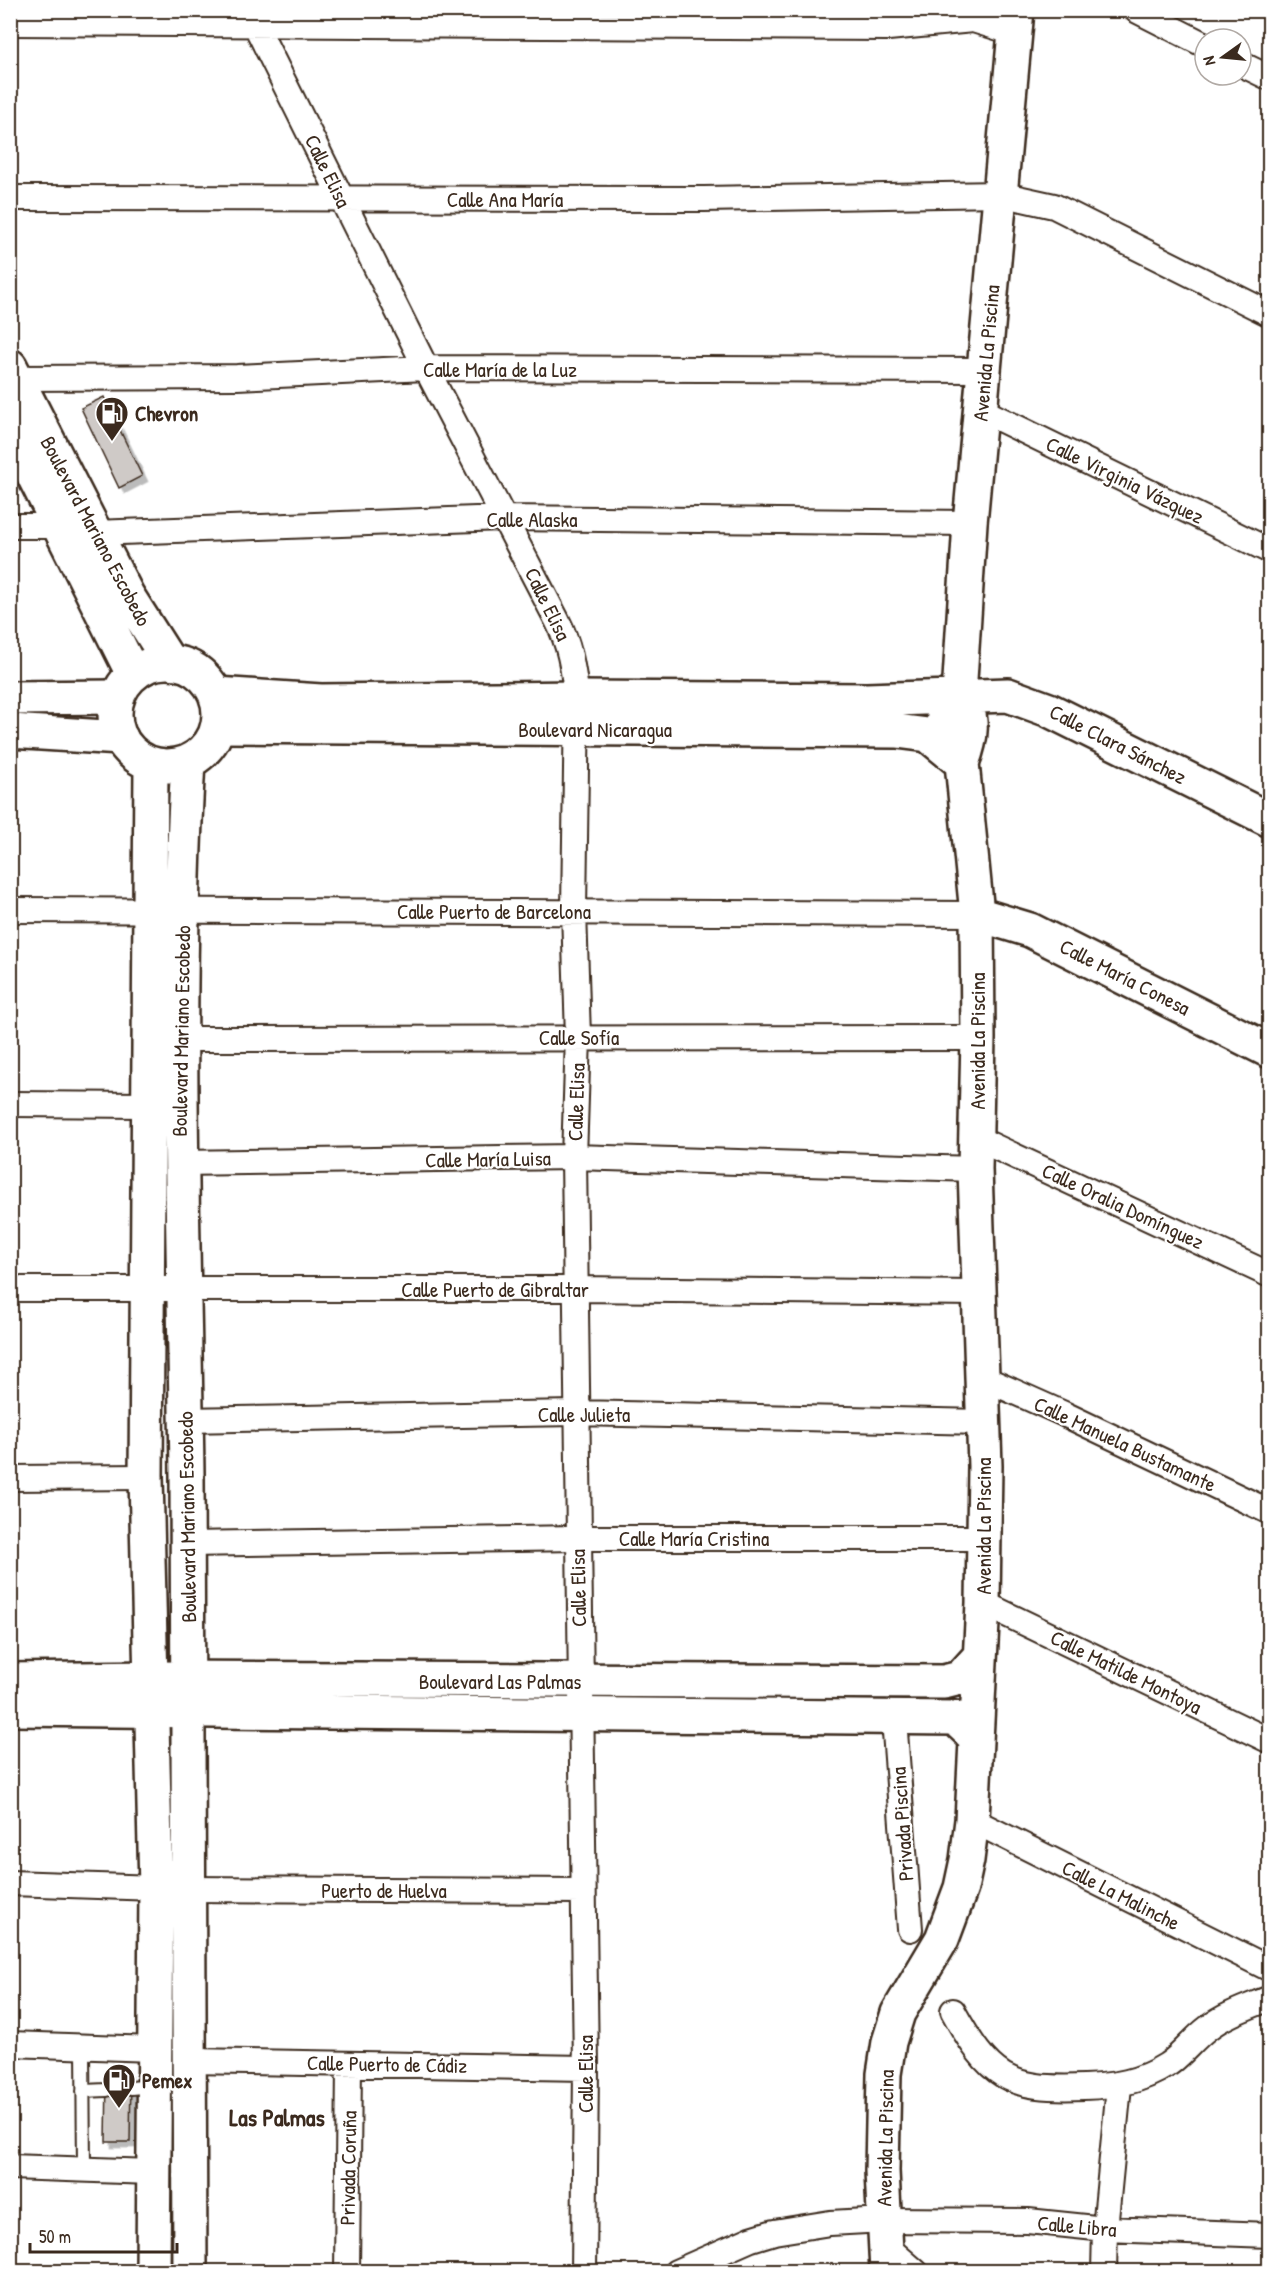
<svg xmlns="http://www.w3.org/2000/svg" width="1280" height="2282" font-family="'Patrick Hand',sans-serif">
<style>
.building{fill:#cfcac7;stroke:#3b2a1e;stroke-width:1.5;filter:url(#shadow)}
.lines{fill:none;stroke-linecap:round;stroke-linejoin:round}
.lane-casing{stroke:#3b2a1e;stroke-width:16}
.street-casing{stroke:#3b2a1e;stroke-width:28}
.secondary-casing{stroke:#3b2a1e;stroke-width:38}
.primary-casing{stroke:#3b2a1e;stroke-width:38}
.lane{stroke:#fff;stroke-width:12}
.street{stroke:#fff;stroke-width:24}
.secondary{stroke:#fff;stroke-width:33}
.primary{stroke:#fff;stroke-width:33}
.labels{text-anchor:middle;dominant-baseline:central;stroke-width:4.5;stroke-linejoin:round;paint-order:stroke}
.street-label{font-size:21px;fill:#3b2a1e;stroke:#fff}
.poi-label{font-size:21px;font-weight:bold;fill:#3b2a1e;stroke:#fff;text-anchor:start}
.quarter-label{font-size:24px;font-weight:bold;fill:#3b2a1e;stroke:#fff}
</style>
<defs>
<filter id="shadow"><feDropShadow dx="5.5" dy="5.5" stdDeviation="0" flood-color="#0004"/></filter>
</defs>
<rect width="100%" height="100%" fill="#fff"/>
<filter id="ink" filterUnits="userSpaceOnUse"><feTurbulence type="fractalNoise" baseFrequency=".0167" numOctaves="2"/><feDisplacementMap in="SourceGraphic" scale="12" xChannelSelector="R" yChannelSelector="G"/><feConvolveMatrix kernelMatrix="1 2 1 2 8 2 1 2 1" color-interpolation-filters="sRGB"/></filter>
<g filter="url(#ink)">
<path class="building" d="M 104,397 L 142,476 L 119,488 L 81,408 Z
M 107,2077 L 131,2077 L 130,2142 L 106,2142 Z"/>
<g class="lines">
<defs>
<path id="lane" d="M 83,2047 L 84,2169
M 131,2088 L 153,2086
M 83,2091 L 107,2090"/>
<path id="street" d="M 248,10 L 426,368 L 557,620 C 570,645 573,669 577,698 L 574,911 L 578,1037 L 574,1157 L 586,2068 L 584,2272
M 1136,10 L 1205,45
M 959,12 L 973,20 L 1015,33
M 10,23 L 888,28 L 973,20
M 1241,64 L 1270,78
M 10,198 L 704,199 L 1000,194 L 1054,206 L 1270,314
M 16,378 L 237,377 L 426,368 L 985,370
M 981,410 L 1270,551
M 10,526 L 60,526
M 94,533 L 503,518 L 970,523
M 10,910 L 977,914
M 180,1039 L 978,1038
M 10,1104 L 148,1105
M 976,1138 L 1270,1275
M 180,1163 L 574,1157 L 975,1169
M 10,1289 L 575,1289 L 979,1293
M 981,1377 L 1064,1414 L 1270,1512
M 186,1420 L 577,1413 L 983,1422
M 10,1478 L 146,1477
M 188,1544 L 577,1538 L 985,1538
M 983,1603 L 1270,1741
M 894,1719 L 910,1929
M 972,1820 L 1270,1969
M 10,1883 L 156,1888
M 187,1889 L 582,1891
M 953,2011 C 990,2078 1007,2090 1084,2087 C 1115,2086 1140,2082 1167,2065 C 1182,2055 1193,2039 1208,2028 C 1226,2014 1248,2007 1270,1998
M 10,2044 L 153,2049
M 188,2061 L 586,2068
M 10,2167 L 152,2172
M 885,2245 L 916,2272
M 347,2272 L 349,2064
M 676,2272 L 751,2239 L 774,2232 L 830,2223 L 884,2220 L 1028,2221 L 1105,2229 L 1270,2235
M 1104,2272 L 1105,2229 L 1119,2086"/>
<path id="secondary" d="M 216,694 L 321,701 L 577,698 L 867,700 L 1008,695 L 1049,710 L 1270,820
M 10,698 L 117,697
M 218,726 L 897,731 L 928,735 L 962,763 C 971,740 976,716 959,695
M 10,731 L 121,738
M 977,914 L 1030,930 L 1270,1051
M 10,1680 L 152,1678 L 944,1682 L 960,1678 L 979,1657
M 10,1709 L 955,1718 L 976,1738
M 887,2272 L 882,2171 L 884,2074 L 889,2042 L 898,2013 L 942,1939 L 961,1888 L 967,1860 L 972,1820 L 983,1603 L 985,1466 L 975,1169 L 978,1038 L 977,914 L 962,763 L 947,741 L 943,728 L 944,715 L 959,695 L 970,523 L 1017,10"/>
<path id="primary" d="M 10,366 L 127,595 L 169,661
M 10,428 L 133,674
M115 714a52 52 0 1 1 104 0a52 52 0 1 1-104 0Z
M 188,762 C 174,1000 184,1237 187,1475 C 190,1740 188,2006 190,2272
M 151,764 L 146,1477 L 156,1888 L 153,2272"/>
</defs>
<use href="#lane" class="lane-casing"/>
<use href="#street" class="street-casing"/>
<use href="#secondary" class="secondary-casing"/>
<use href="#primary" class="primary-casing"/>
<use href="#lane" class="lane"/>
<use href="#street" class="street"/>
<use href="#secondary" class="secondary"/>
<use href="#primary" class="primary"/>
</g>
</g>
<defs>
<symbol id="fuel-pin" viewBox="-11 -11 22 30"><path d="M0 17L-7.5 6A9.5 9.5 0 1 1 7.5 6Z" fill="#3b2a1e" stroke="#fff"/><path d="M-5.5-6h7V0h2V4h1.3V-2.5L3-4.5l.8-.8L6-3V5H2.5V1h-1V6h-7ZM-4.2-4.7v3.2H.2V-4.7Z" fill="#fff"/></symbol>
</defs>
<g fill-rule="evenodd">
<use href="#fuel-pin" x="93" y="394" width="38" height="52"/>
<use href="#fuel-pin" x="100" y="2061" width="38" height="52"/>
</g>
<g class="labels">
<g class="street-label">
<text transform="translate(328 171) rotate(64)">Calle Elisa</text>
<text x="505" y="199">Calle Ana María</text>
<text transform="translate(986 353) rotate(-85)">Avenida La Piscina</text>
<text x="500" y="369">Calle María de la Luz</text>
<text transform="translate(1125 480) rotate(26)">Calle Virginia Vázquez</text>
<text x="532" y="519">Calle Alaska</text>
<text transform="translate(96 531) rotate(62)">Boulevard Mariano Escobedo</text>
<text transform="translate(548 604) rotate(64)">Calle Elisa</text>
<text x="595" y="729">Boulevard Nicaragua</text>
<text transform="translate(1118 744) rotate(27)">Calle Clara Sánchez</text>
<text x="494" y="911">Calle Puerto de Barcelona</text>
<text transform="translate(1125 977) rotate(27)">Calle María Conesa</text>
<text transform="translate(181 1031) rotate(-89)">Boulevard Mariano Escobedo</text>
<text x="579" y="1037">Calle Sofía</text>
<text transform="translate(977 1041) rotate(-90)">Avenida La Piscina</text>
<text transform="translate(576 1102) rotate(-88)">Calle Elisa</text>
<text transform="translate(488 1159) rotate(-1)">Calle María Luisa</text>
<text transform="translate(1123 1206) rotate(25)">Calle Oralia Domínguez</text>
<text x="495" y="1289">Calle Puerto de Gibraltar</text>
<text x="584" y="1414">Calle Julieta</text>
<text transform="translate(1125 1444) rotate(25)">Calle Manuela Bustamante</text>
<text transform="translate(187 1517) rotate(-91)">Boulevard Mariano Escobedo</text>
<text transform="translate(983 1526) rotate(-90)">Avenida La Piscina</text>
<text x="694" y="1538">Calle María Cristina</text>
<text transform="translate(578 1588) rotate(-91)">Calle Elisa</text>
<text transform="translate(1126 1672) rotate(26)">Calle Matilde Montoya</text>
<text x="500" y="1681">Boulevard Las Palmas</text>
<text transform="translate(902 1824) rotate(-94)">Privada Piscina</text>
<text x="384" y="1890">Puerto de Huelva</text>
<text transform="translate(1121 1895) rotate(27)">Calle La Malinche</text>
<text transform="translate(387 2064) rotate(1)">Calle Puerto de Cádiz</text>
<text transform="translate(585 2074) rotate(-90)">Calle Elisa</text>
<text transform="translate(885 2138) rotate(-89)">Avenida La Piscina</text>
<text transform="translate(348 2168) rotate(-89)">Privada Coruña</text>
<text transform="translate(1077 2226) rotate(5)">Calle Libra</text>
</g>
<g class="poi-label">
<text x="135" y="413">Chevron</text>
<text x="142" y="2080">Pemex</text>
</g>
<g class="quarter-label">
<text x="277" y="2117">Las Palmas</text>
</g>
</g>
<rect width="1280" height="2282" fill="none" stroke="#fff" stroke-width="36"/>
<rect x="18" y="18" width="1244" height="2246" fill="none" stroke="#3b2a1e" stroke-width="2" filter="url(#ink)"/>
<g transform="translate(1223 57) rotate(255)"><circle r="28" fill="#ffffff" stroke="#b1aaa5" stroke-width="1.5"/>
<path d="M0-4.5L10 22L0 15L-10 22Z" fill="#3b2a1e"/>
<text y="-9" font-size="16" font-weight="bold" text-anchor="middle" fill="#3b2a1e">N</text>
</g>
<path d="M30 2243v9h147v-9" fill="none" stroke="#3b2a1e" stroke-width="3"/>
<text x="39" y="2243" font-size="18" fill="#3b2a1e" stroke="#ffffff" stroke-width="4.5" paint-order="stroke">50 m</text>
</svg>
